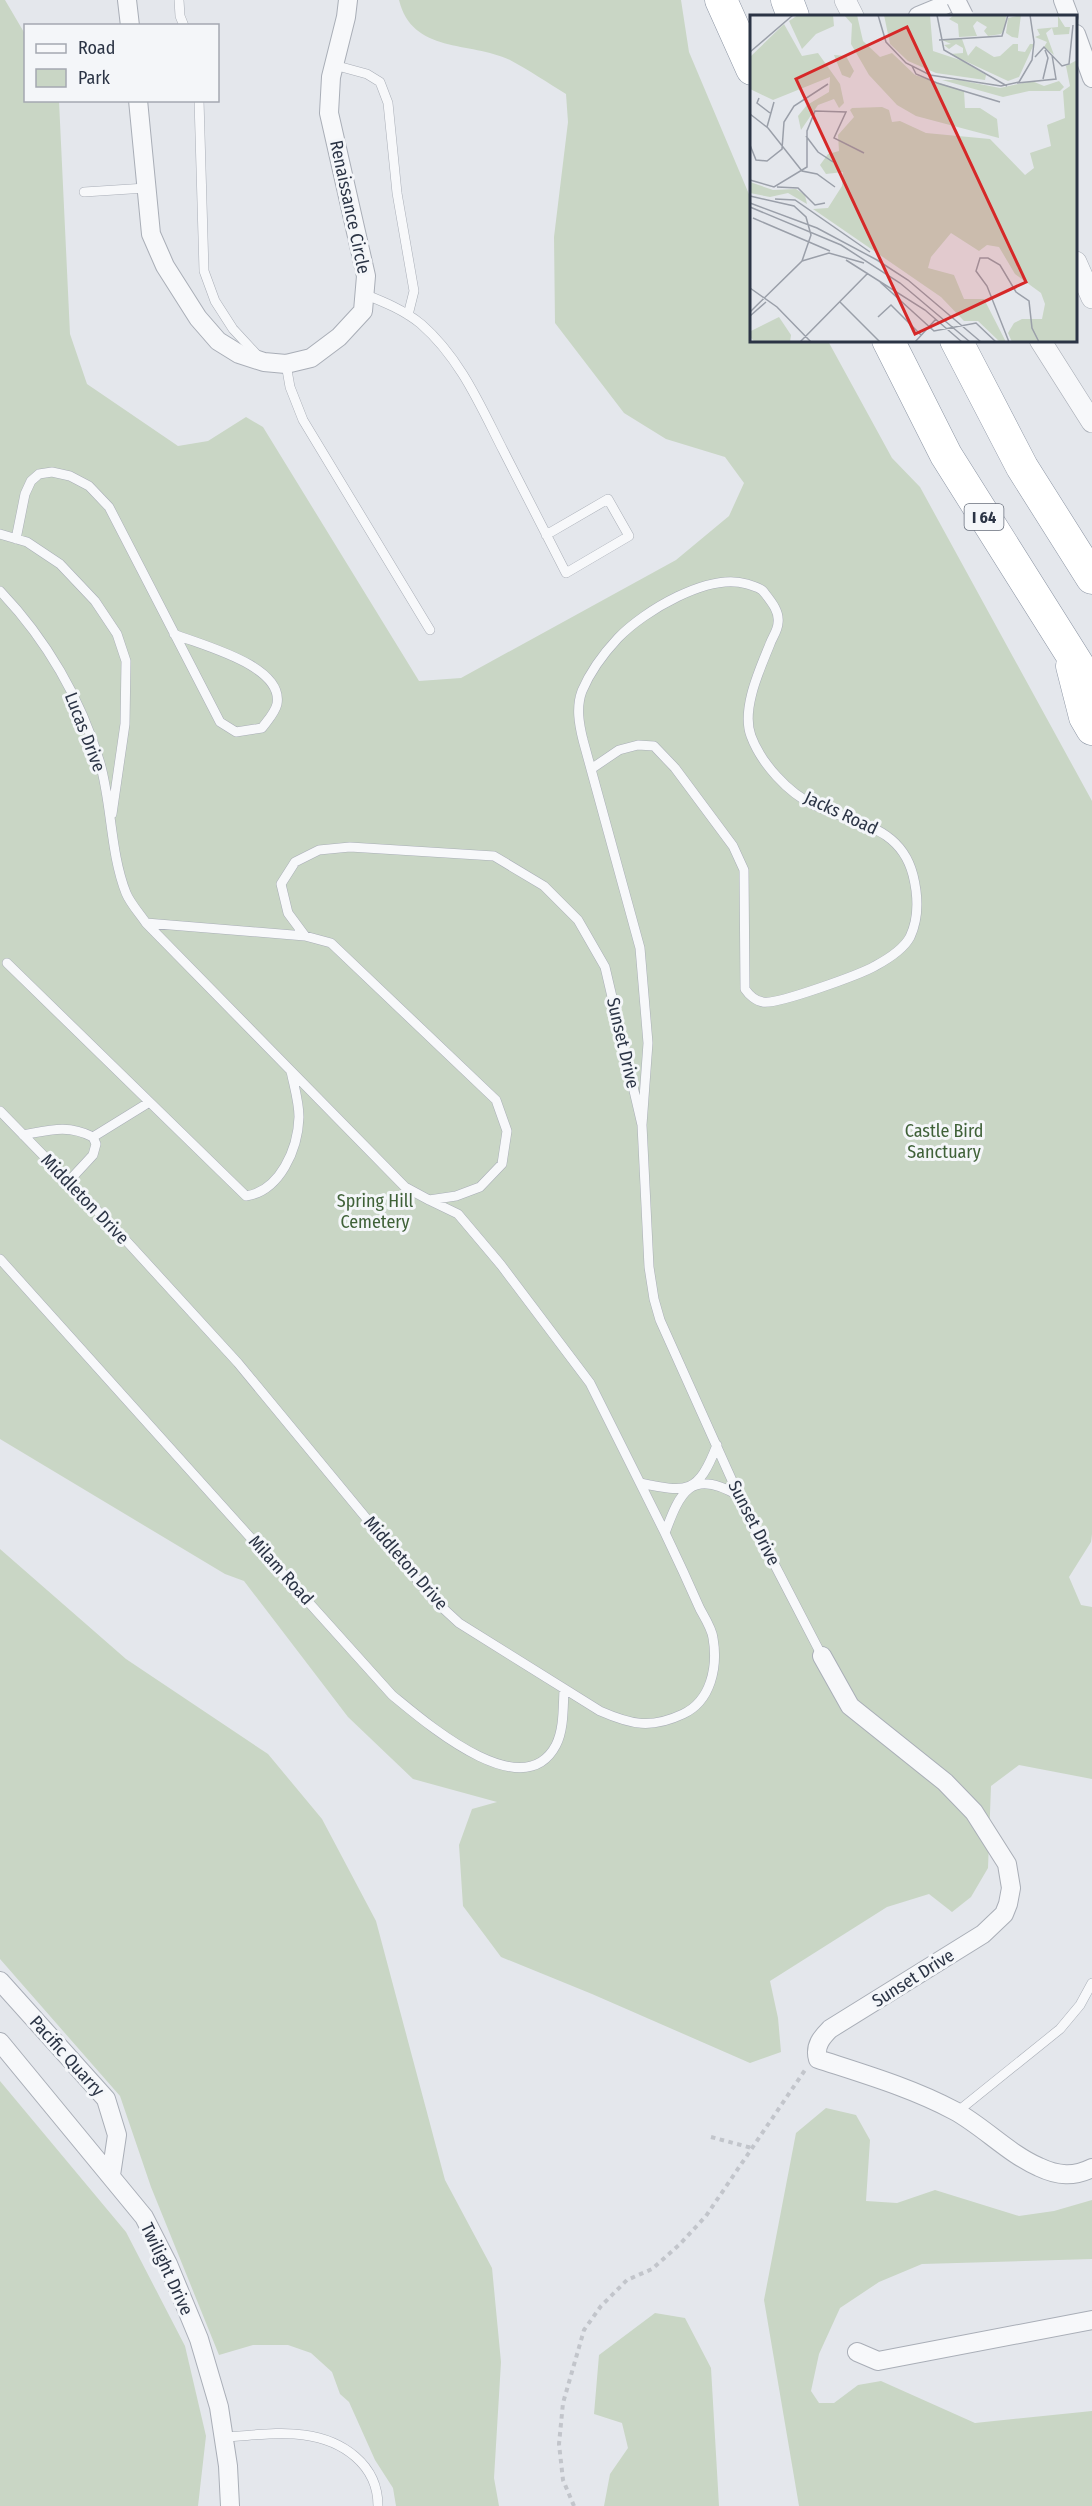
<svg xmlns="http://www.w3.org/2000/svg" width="1092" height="2506" font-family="'Fira Sans Condensed',sans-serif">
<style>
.green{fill:#c9d6c5}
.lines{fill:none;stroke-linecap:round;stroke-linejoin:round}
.service-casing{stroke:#a9aeb7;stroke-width:10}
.minor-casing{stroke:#a9aeb7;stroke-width:20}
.tertiary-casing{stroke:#a9aeb7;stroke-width:22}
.motorway-casing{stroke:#8b94a3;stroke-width:33}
.path{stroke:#c2c5cb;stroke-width:4;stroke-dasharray:4.5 4.5;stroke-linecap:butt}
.service{stroke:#f7f8fa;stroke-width:9}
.minor{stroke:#f7f8fa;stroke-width:18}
.tertiary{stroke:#f7f8fa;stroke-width:21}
.motorway{stroke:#fff;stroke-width:32}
.minor-bridge-casing{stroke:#a9aeb7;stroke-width:20;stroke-linecap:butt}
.minor-bridge{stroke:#f7f8fa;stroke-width:18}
.labels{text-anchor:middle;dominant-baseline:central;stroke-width:6;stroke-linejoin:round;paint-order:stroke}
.shield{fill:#f4f6f9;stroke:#676e7b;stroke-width:1.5}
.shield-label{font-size:16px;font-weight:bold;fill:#2b3445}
.street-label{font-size:18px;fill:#2b3445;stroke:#f4f6f9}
.park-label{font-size:18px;fill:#3f6138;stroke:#f4f6f9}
.inset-road{fill:none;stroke:#9a9fa9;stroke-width:1.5}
.view{fill:#d62828;fill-opacity:0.15;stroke:#d62828;stroke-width:3}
.inset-edge{fill:none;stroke:#2b3445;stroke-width:3}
</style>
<rect width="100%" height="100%" fill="#e4e7ec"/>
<path class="green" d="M 0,0 L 5,0 L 25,34 L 26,100 L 59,101 L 70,334 L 87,384 L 178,446 L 208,441 L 246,417 L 263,427 L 419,681 L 461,678 L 676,560 L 729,516 L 744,483 L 725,457 L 666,439 L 624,413 L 555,323 L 554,237 L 568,122 L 566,94 C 548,83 529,70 510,60 C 470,41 412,54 399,0 L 681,0 L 689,52 L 751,199 L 752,340 L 828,341 L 892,458 L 920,487 L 1092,801 L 1092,1534 L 1091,1542 L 1069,1577 L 1081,1605 L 1092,1607 L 1092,1779 L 1019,1765 L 991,1786 L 988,1868 L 971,1897 L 952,1912 L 929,1894 L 887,1907 L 770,1981 L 778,2018 L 781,2052 L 750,2063 L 592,1994 L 501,1957 L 463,1906 L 459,1845 L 472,1809 L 497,1802 L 413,1779 L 348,1717 L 244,1581 L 225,1574 L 0,1439 Z
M 0,1549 L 126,1659 L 268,1754 L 322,1819 L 376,1921 L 445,2180 L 492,2268 L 501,2362 L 494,2478 L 499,2506 L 396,2506 L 393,2488 L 375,2460 L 349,2402 L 340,2394 L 332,2372 L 311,2353 L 288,2345 L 253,2345 L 219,2355 L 151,2187 L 120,2096 L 0,1959 Z
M 0,2081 L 126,2232 L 185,2346 L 206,2436 L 198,2506 L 0,2506 Z
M 826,2108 L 856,2115 L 870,2140 L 866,2201 L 897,2203 L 935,2190 L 1019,2216 L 1054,2211 L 1092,2200 L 1092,2259 L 922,2264 L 879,2282 L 840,2308 L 819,2354 L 811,2391 L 819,2403 L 834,2403 L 858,2385 L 881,2381 L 975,2423 L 1092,2411 L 1092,2506 L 799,2506 L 764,2300 L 796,2133 Z
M 655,2313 L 685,2318 L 711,2368 L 719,2506 L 604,2506 L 610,2474 L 628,2448 L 622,2423 L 594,2414 L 599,2355 Z"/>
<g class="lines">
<defs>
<path id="service" d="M 179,0 L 180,16 L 184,26
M 334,65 L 367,74 L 380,82 L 388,103 L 397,193 L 414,291 L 408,315
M 199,100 L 204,271 L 215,301 L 233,329 L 258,356
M 84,192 L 146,188
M 364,294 C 384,302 404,310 421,324 C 460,358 480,405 503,450 C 524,491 545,532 566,573 L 629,536 L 608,499 L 546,535
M 286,364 L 290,387 L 303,420 L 430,630
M 0,534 L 27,542 L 60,564 L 95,601 L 117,634 L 126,661 L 125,724 L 112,814
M 16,539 L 25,494 L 31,481 L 39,474 L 52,472 L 70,476 L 89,486 L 109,507 L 220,722 L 236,732 L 262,728 C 267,721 275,713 277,704 C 284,665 200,645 174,634
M 0,591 C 46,639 81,699 100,763 C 112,805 110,852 126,893 C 130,903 140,914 146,923 L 405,1187 L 429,1200 L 456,1196 L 480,1187 L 502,1164 L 507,1131 L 496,1100 L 331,943 L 305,936 L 146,923
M 591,769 L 619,750 L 638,745 L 654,746 L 675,768 L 733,846 L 744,870 L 745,989 C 749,995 756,1001 763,1002 C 777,1005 861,974 875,966 C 888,959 903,950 910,937 C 919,918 918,895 913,875 C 900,825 854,824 814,805 C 788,793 761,763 751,736 C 741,709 760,669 770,644 C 772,638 778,630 778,623 C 780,611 770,600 763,591 C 759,587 753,586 747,584 C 709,572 644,611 618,638 C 604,653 590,672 582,691 C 576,707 579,724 583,740 L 640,948 L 648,1043 L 642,1125
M 305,936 L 288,913 L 281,884 L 295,862 L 319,850 L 350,847 L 494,856 L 544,886 L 578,920 L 605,967 L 642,1125 L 649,1267 L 654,1299 L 660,1320 L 739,1496 L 822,1656
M 7,963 L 246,1196 C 280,1191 298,1149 299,1117 C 299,1102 294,1086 291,1071
M 0,1111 L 121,1235 L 238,1363 L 433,1599 L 459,1623 L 600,1711 C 632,1725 651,1729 683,1714 C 711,1701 718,1667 713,1638 C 712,1629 705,1618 700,1609 C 689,1584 677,1558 665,1533 C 680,1492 691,1467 739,1496
M 23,1135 C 50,1130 68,1124 93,1137 L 96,1144 L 93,1155 L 68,1182
M 93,1137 L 148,1103
M 429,1200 L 458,1214 L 501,1265 L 590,1383 L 640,1483 C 688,1493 698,1494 717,1445
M 0,1259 L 392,1695 C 425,1722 523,1808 556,1745 C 564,1729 563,1708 564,1690
M 640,1483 L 665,1533
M 957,2112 L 1060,2029 L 1080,2005 L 1092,1983
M 224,2437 C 249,2436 278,2431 304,2435 C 342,2440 378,2464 378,2506"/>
<path id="minor" d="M 127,0 L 130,26
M 1063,0 L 1069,16
M 918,16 L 957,0
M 1076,34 L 1092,78
M 138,100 L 151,234 L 165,266 L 198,318 L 218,341 L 239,354 L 264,362 L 286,364 L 311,358 L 339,337 L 363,311 L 366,276 L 329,113 L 331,77 L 346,17 L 348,0
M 822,1656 L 850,1706 L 945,1782 L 974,1812 L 1007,1864 L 1011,1888 L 1008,1904 L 1004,1914 L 983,1934 L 830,2029 C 822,2037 814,2046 818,2059 C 864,2074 912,2088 955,2111 C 984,2127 1009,2154 1039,2167 C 1058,2176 1074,2177 1092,2168
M 0,1981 L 106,2099 L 117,2135 L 111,2175
M 0,2042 L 144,2217 L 168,2264 L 199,2339 L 219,2407 L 228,2466 L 230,2506
M 857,2352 L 878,2361 L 1092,2320"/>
<path id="tertiary" d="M 845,0 L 853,16
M 1076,262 L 1092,298
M 1040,340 L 1092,422"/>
<path id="motorway" d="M 721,0 L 752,69
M 787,0 L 793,16
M 888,340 L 946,455 L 1092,687
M 956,340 L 1022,467 L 1092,578
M 1072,666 L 1085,717 L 1092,729"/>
</defs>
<use href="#service" class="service-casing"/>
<use href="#minor" class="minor-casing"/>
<use href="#tertiary" class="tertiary-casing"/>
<use href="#motorway" class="motorway-casing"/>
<path class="path" d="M 711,2137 L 752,2148
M 574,2506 L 563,2480 L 559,2444 L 563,2403 L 584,2330 L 601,2306 L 627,2280 L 652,2269 L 680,2244 L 706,2216 L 805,2070"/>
<use href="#service" class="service"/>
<use href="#minor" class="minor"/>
<use href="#tertiary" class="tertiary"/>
<use href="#motorway" class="motorway"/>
<defs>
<path id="minor-bridge" d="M 956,0 L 964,16"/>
</defs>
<use href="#minor-bridge" class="minor-bridge-casing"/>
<use href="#minor-bridge" class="minor-bridge"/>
</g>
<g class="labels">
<rect class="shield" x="964.5" y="504" width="39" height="26" rx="4.5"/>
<g class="shield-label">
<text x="984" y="517">I 64</text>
</g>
<g class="street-label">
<text transform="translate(350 207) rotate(78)">Renaissance Circle</text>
<text transform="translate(85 732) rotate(69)">Lucas Drive</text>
<text transform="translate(841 813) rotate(25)">Jacks Road</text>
<text transform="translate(623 1043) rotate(77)">Sunset Drive</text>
<text transform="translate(85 1199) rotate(46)">Middleton Drive</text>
<text transform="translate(754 1523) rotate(63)">Sunset Drive</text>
<text transform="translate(406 1563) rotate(49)">Middleton Drive</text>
<text transform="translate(281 1570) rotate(48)">Milam Road</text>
<text transform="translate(913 1978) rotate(-32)">Sunset Drive</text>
<text transform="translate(67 2056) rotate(48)">Pacific Quarry</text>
<text transform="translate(167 2269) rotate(65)">Twilight Drive</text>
</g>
<g class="park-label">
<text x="944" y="1131">Castle Bird<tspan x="944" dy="21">Sanctuary</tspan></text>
<text x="375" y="1201">Spring Hill<tspan x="375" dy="21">Cemetery</tspan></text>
</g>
</g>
<g transform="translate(750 15)">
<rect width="327" height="327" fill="#e4e7ec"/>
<path d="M 48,0 L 83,0 L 84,11 L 66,19 L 52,34 L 39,6 ZM 94,0 L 107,0 L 113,26 L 130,42 L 142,38 L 165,60 L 214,76 L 215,93 L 230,93 L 247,104 L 249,123 L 166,101 L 147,90 L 119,60 L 101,29 L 102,9 ZM 134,0 L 180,0 L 183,36 L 213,46 L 236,60 L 235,65 L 186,58 L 158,46 L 140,29 ZM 204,0 L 256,0 L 255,13 L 251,19 L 238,21 L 234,16 L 237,12 L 227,6 L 223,11 L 227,21 L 209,22 L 208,9 L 199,4 ZM 271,0 L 268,23 L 262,22 L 256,18 L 258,3 ZM 308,1 L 315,12 L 320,12 L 319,19 L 304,20 L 302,13 L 296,18 L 304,40 L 294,32 L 297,27 L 285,22 L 290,20 L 287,14 L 308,12 ZM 34,9 L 52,41 L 68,38 L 90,69 L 94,88 L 89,93 L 84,84 L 68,90 L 51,115 L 48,101 L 57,90 L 79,77 L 80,62 L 23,85 L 0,74 L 0,42 ZM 212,24 L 218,41 L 226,31 L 244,42 L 250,41 L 263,29 L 268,29 L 268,36 L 275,37 L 280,29 L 284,29 L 269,62 L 258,66 L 200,39 L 213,38 L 213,33 L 206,29 L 199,34 L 194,30 L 201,29 L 192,25 ZM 84,40 L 96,41 L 104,56 L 100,63 L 92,60 ZM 327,45 L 327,327 L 262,327 L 258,318 L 264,308 L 272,304 L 292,304 L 295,289 L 291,278 L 265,259 L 249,232 L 237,230 L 229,236 L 201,218 L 181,242 L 178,253 L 204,260 L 214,284 L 234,284 L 256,327 L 250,327 L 228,306 L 214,306 L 191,282 L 63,194 L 78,193 L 92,171 L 93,157 L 76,159 L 70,150 L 78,139 L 89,136 L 88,120 L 104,102 L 100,95 L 102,93 L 132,92 L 139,95 L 142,107 L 150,106 L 176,118 L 240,124 L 275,160 L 284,153 L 280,138 L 301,131 L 297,110 L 315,103 L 313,76 L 320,71 L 316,51 ZM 192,65 L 209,65 L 250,73 L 282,66 L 294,71 L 309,66 L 314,72 L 310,76 L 279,76 L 253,82 ZM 0,167 L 23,175 L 46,174 L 55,180 L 57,189 L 38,178 L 20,182 L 0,178 ZM 29,302 L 41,320 L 40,327 L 5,327 L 0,322 L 1,316 Z" fill="#c9d6c5"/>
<path class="inset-road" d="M 128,0 L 136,27 L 156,48 L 180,60 L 251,71 L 269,67 L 282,45 L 284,27 L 280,0M 187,0 L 194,35 L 257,71M 189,25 L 252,21 L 258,0M 0,37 L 43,0M 285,42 L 294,32 L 312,51 L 319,49 L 323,10M 162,51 L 166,59 L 187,68 L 250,87M 293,64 L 298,43 L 295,35M 267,68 L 306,64 L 302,40M 9,83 L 7,88 L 20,98M 0,99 L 18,113 L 52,156 L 67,159 L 85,172M 17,112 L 24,87M 56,121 L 68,137 L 83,147M 0,130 L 6,145 L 17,146 L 32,134 L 34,107 L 44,91 L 78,69M 0,165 L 24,172 L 57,152 L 57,116 L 65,96 L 96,97 L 84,123 L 114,138M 27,172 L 48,173 L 65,190 L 75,188M 0,181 L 44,191 L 56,202 L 61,220 L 52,246 L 0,297M 25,184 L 45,185 L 120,237M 0,188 L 67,213 L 127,245 L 158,265 L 231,327M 0,192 L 91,230 L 150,268 L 220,327M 3,203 L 80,236M 96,245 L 175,295 L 212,327M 52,246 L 79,238 L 114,248M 130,267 L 184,316 L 226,308 L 246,327M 0,273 L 27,292 L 61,327M 90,287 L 130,327M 0,301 L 16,287M 128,302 L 141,290 L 171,320M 50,327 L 118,258M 165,327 L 186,304M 259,327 L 237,271 L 226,256 L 230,243 L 238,243 L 250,250 L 266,277 L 279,286 L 282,313 L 289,327"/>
<path class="view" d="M 157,12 L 276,267 L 165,319 L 46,64 Z"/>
<rect width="327" height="327" class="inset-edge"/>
</g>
<rect x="24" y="24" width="195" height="78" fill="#f4f6f9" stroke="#a4a8b1" stroke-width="1.5"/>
<rect x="36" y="44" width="30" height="9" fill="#f7f8fa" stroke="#a4a8b1" stroke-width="1.5"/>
<text x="78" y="54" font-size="18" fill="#2b3445">Road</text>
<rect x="36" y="69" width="30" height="18" fill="#c9d6c5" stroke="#a4a8b1" stroke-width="1.5"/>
<text x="78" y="84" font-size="18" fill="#2b3445">Park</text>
</svg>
